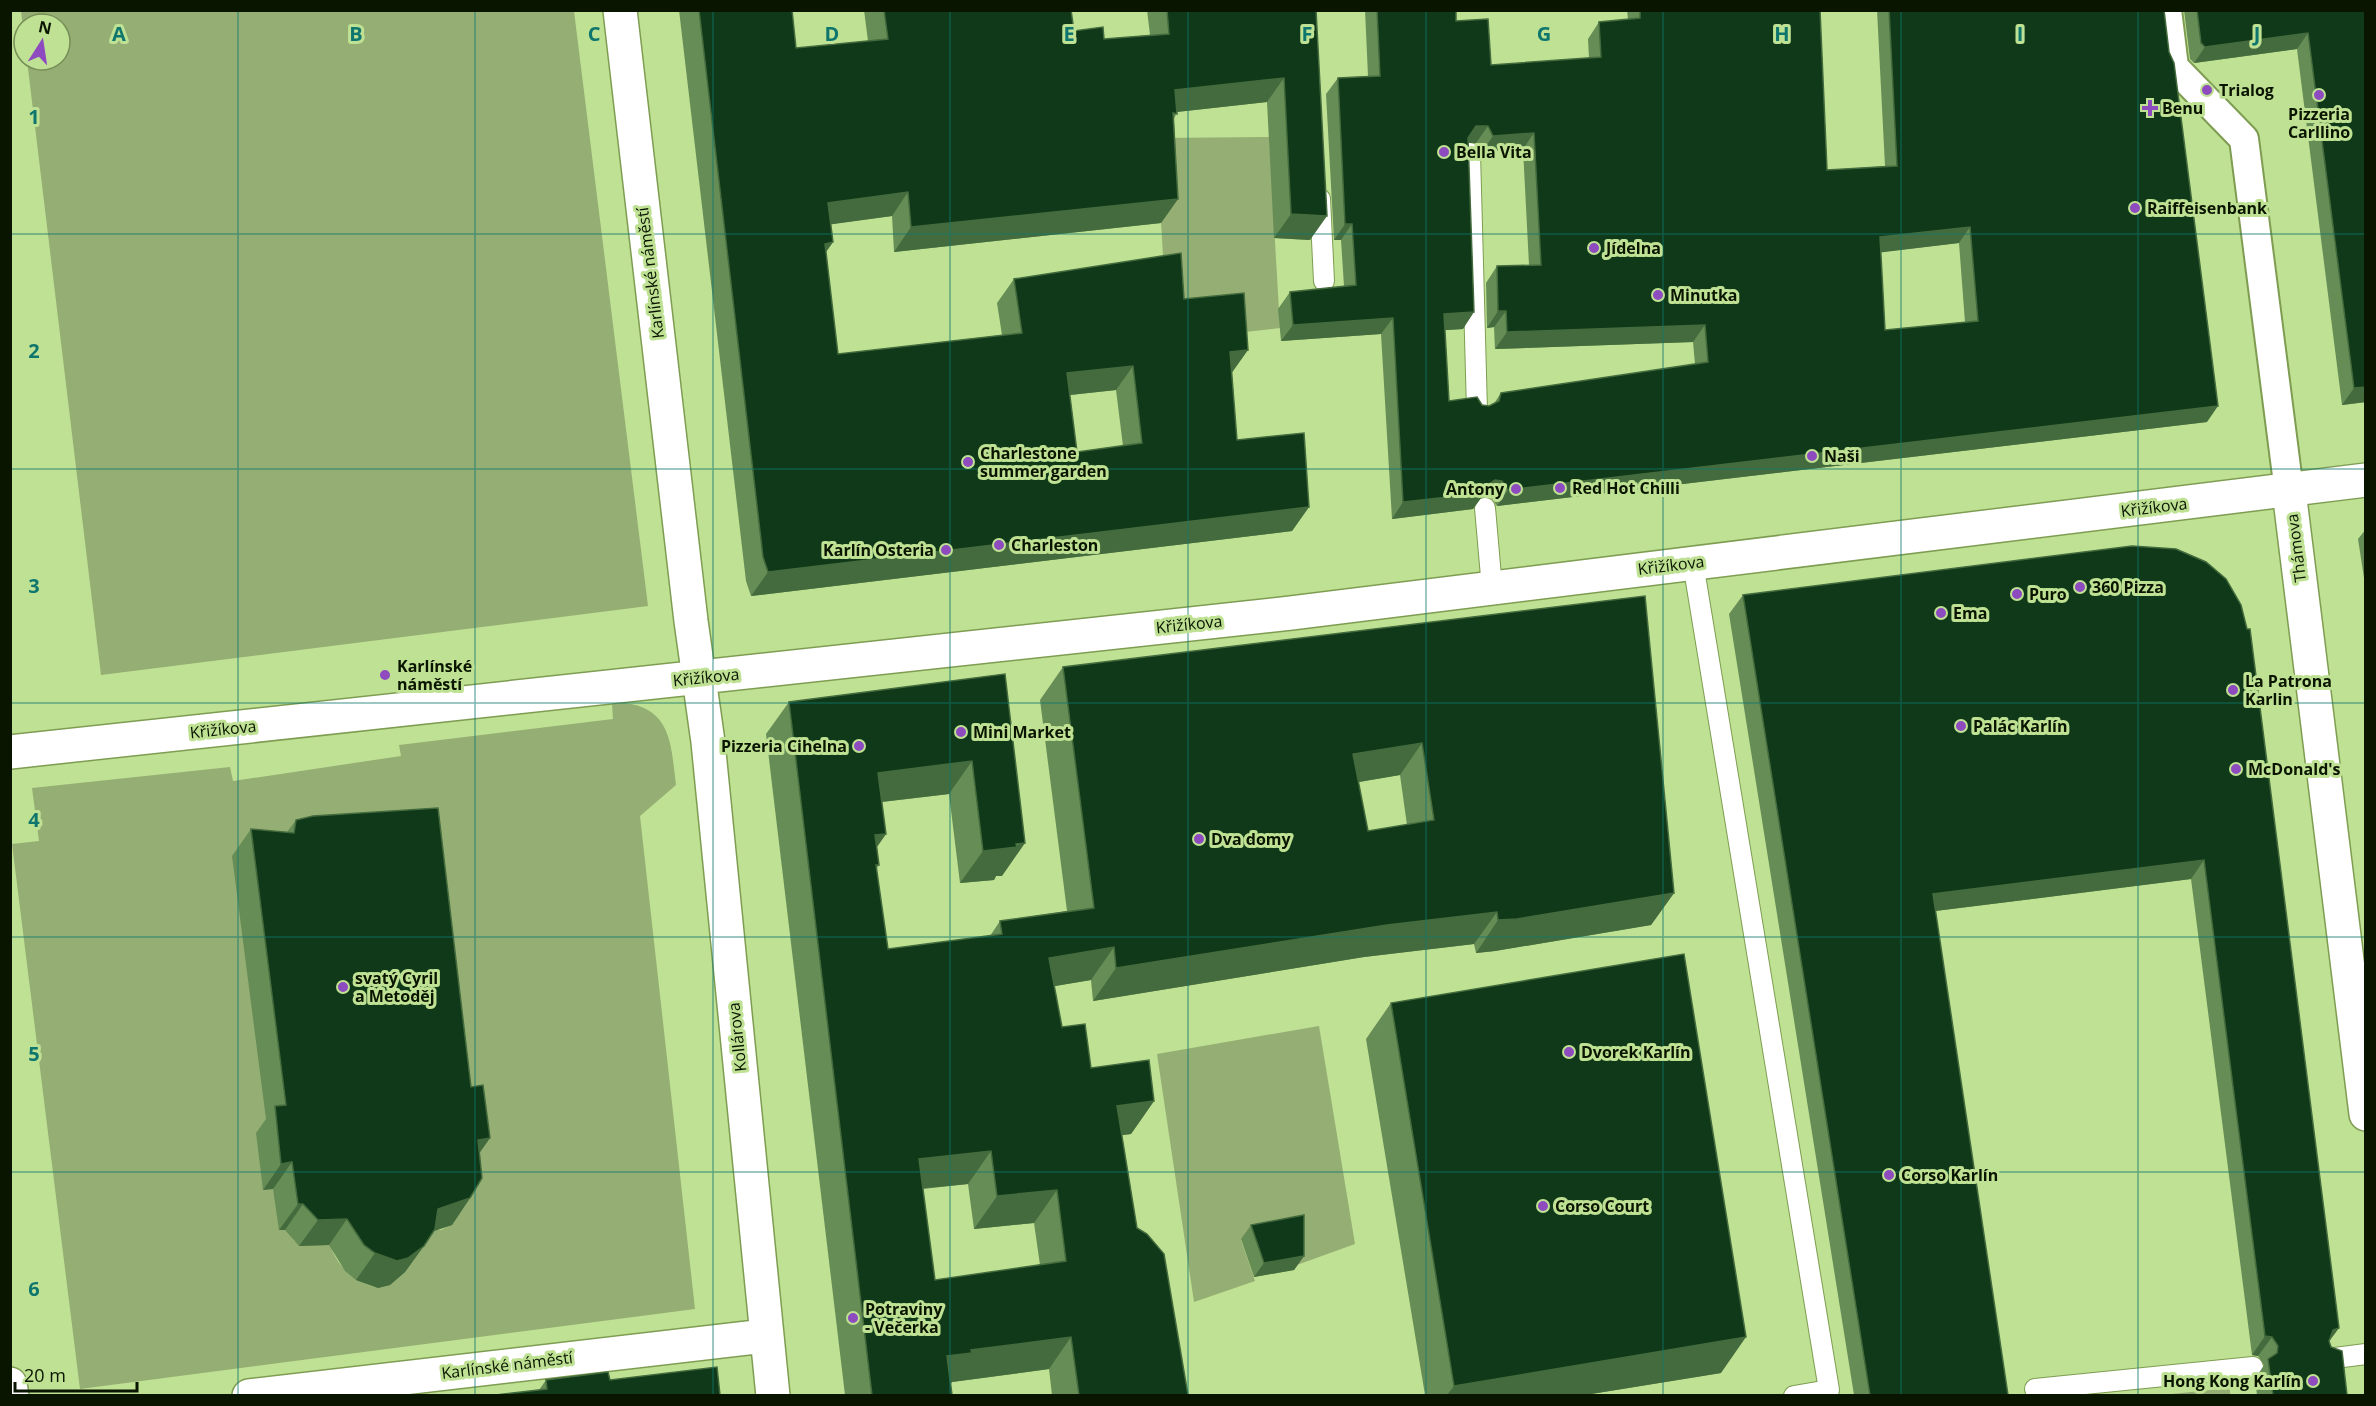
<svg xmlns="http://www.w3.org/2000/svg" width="2376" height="1406" font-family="'Open Sans',sans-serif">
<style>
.green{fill:#95ae74;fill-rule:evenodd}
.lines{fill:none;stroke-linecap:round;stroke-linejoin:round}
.service-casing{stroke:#7e9d52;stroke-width:22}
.pedestrian-casing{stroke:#7e9d52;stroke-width:32}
.minor-casing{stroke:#7e9d52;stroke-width:36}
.service{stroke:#fff;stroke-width:20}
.pedestrian{stroke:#fff;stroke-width:28}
.minor{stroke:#fff;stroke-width:33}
.wall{fill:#678d56;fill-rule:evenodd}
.shaded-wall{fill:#446b3d}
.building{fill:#0f3918;stroke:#446b3d;stroke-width:1.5;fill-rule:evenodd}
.grid{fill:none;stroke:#0f766e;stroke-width:1.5;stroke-opacity:0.55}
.poi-dot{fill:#8d4bbf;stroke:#bfe193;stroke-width:2}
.labels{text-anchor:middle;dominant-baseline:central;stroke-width:6;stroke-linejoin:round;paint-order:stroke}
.poi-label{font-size:16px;font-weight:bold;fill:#0a1500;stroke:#bfe193;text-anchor:start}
.street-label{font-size:16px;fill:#0a1500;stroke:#bfe193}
.grid-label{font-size:20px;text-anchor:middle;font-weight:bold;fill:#0f766e;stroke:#bfe193;stroke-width:6;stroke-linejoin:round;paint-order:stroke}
</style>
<rect width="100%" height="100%" fill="#bfe193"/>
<path class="green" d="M 21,11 L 574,11 L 648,606 L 101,675 L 27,60 L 60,60 L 60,24 L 24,24 L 24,36 Z
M 1269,137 L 1280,328 L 1228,334 L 1167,323 L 1156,138 Z
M 624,703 C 672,708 671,746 676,785 L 640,816 L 695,1309 L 80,1389 L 12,844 L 39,841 L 32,788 L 230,767 L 233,781 L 401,756 L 399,745 L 613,719 L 612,704 ZM 267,1132 L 451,1225 L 441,1230 L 432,1229 L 378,1288 C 351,1280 335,1265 328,1238 L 303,1246 C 287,1243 279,1204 273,1189 L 263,1190 Z
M 1319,1026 L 1355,1244 L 1294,1266 L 1241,1240 L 1255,1281 L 1194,1302 L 1157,1054 Z
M 2230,1388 L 2230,1395 L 2162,1395 Z"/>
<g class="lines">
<defs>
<path id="service" d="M 1470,153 L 1477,411
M 1320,199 L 1324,281
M 1485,508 L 1492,588
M 1693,563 L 1829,1390 L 1794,1396
M 2327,1359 L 2366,1354
M 2035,1389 L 2253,1367"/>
<path id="pedestrian" d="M 2167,10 L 2174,67 L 2244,139 L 2289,491"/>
<path id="minor" d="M 620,10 L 691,621 L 708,742 L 773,1396
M 2289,491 L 2366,1114
M 10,752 L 1291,613 L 2366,480
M 10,1384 L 12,1396
M 249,1396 L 765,1336"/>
</defs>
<use href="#service" class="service-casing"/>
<use href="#pedestrian" class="pedestrian-casing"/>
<use href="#minor" class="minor-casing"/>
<use href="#service" class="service"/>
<use href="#pedestrian" class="pedestrian"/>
<use href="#minor" class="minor"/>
</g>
<path class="wall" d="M 679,10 L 792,10 L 796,48 L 868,41 L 864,10 L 1071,10 L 1074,31 L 1104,39 L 1150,35 L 1147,10 L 1316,10 L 1310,240 L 1274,238 L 1267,102 L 1177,112 L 1174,119 L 1178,199 L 1161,223 L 894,252 L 892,216 L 831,224 L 833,242 L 826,252 L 838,354 L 1002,335 L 997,303 L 1014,279 L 1184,299 L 1232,373 L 1237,440 L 1309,507 L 1292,531 L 751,596 L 746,581 ZM 1116,390 L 1123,446 L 1077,452 L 1070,395 Z
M 1365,10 L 1456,10 L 1456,21 L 1491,65 L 1589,58 L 1588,39 L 1599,22 L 1628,19 L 1627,10 L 1848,10 L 1820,12 L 1827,170 L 1885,166 L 1877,10 L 2164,10 L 2207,422 L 1497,506 L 1491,497 L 1483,496 L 1481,498 L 1473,509 L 1392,519 L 1381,334 L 1281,341 L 1278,309 L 1290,292 L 1344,286 L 1341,240 L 1334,240 L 1326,94 L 1338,78 L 1368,76 ZM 1468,143 L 1476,143 L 1482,152 L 1523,149 L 1529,265 L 1497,266 L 1486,283 L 1487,328 L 1494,327 L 1495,349 L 1693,342 L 1695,364 L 1501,393 L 1493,405 L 1489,406 L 1449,401 L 1445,330 L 1463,329 ZM 1959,243 L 1965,322 L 1885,330 L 1880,252 Z
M 2184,10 L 2366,10 L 2366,402 L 2342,405 L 2297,49 L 2194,63 L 2190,59 Z
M 2366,529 L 2366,591 L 2358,539 Z
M 2132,546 L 2329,1342 L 2347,1395 L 2257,1395 L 2255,1379 L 2264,1365 L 2258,1356 L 2252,1355 L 2191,879 L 1935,911 L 2008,1395 L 1854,1395 L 1729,614 L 1743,595 Z
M 1645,596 L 1674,893 L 1651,925 L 1495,951 L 1476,953 L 1474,944 L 1364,957 L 1093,1001 L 1091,980 L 1054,986 L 1062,1027 L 1091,1068 L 1154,1101 L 1131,1134 L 1122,1135 L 1137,1228 L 1188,1395 L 1052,1395 L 1049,1369 L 952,1382 L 951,1384 L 952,1395 L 845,1395 L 766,734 L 789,702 L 1005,674 L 1002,876 L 996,876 L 994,880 L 960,883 L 949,794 L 882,802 L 886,834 L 877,847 L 879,865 L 876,869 L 888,949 L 990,936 L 1000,921 L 1067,911 L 1040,700 L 1063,667 ZM 1400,775 L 1407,825 L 1368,831 L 1358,782 ZM 968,1184 L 974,1229 L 1034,1223 L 1040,1265 L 935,1280 L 923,1189 Z
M 296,820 L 471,1087 L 490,1138 L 479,1153 L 470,1198 L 452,1225 L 434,1231 L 405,1272 L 390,1285 L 378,1288 L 356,1280 L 345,1271 L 329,1245 L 299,1246 L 285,1230 L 279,1230 L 273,1189 L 263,1190 L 256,1133 L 266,1119 L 232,856 L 251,829 L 287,832 Z
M 1391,1003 L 1721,1373 L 1585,1395 L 1425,1395 L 1366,1039 Z
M 1251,1225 L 1304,1256 L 1294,1270 L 1254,1277 L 1241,1239 Z
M 546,1380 L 610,1380 L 539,1390 Z"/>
<path class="shaded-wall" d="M 1810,10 L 1848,10 L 1808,13 Z
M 2308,33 L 2297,49 L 2194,63 L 2205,47 Z
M 1284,78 L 1267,102 L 1158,114 L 1175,90 Z
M 1476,126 L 1488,126 L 1476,143 L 1464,143 Z
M 1534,133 L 1523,149 L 1482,152 L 1493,136 Z
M 908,192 L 892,216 L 812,227 L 828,203 Z
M 1178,199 L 1161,223 L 894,252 L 911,227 Z
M 1291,214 L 1327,216 L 1310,240 L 1274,238 Z
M 1345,224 L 1352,224 L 1341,240 L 1334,240 Z
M 1970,227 L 1959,243 L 1868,254 L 1880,237 Z
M 833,242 L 816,266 L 825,244 Z
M 1498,311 L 1506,311 L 1494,327 L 1487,328 Z
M 1474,312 L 1463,329 L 1432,331 L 1444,314 Z
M 1393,318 L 1381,334 L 1281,341 L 1293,325 Z
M 1705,325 L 1693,342 L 1495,349 L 1507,332 Z
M 1248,350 L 1231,374 L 1230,352 Z
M 1133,366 L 1116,390 L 1051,397 L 1067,373 Z
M 2366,387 L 2366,402 L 2342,405 L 2354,388 Z
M 2218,406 L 2207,422 L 1497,506 L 1508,490 Z
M 1495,480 L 1502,481 L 1491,497 L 1483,496 L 1481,498 L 1473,509 L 1392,519 L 1403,502 L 1486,486 Z
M 1309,507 L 1292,531 L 751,596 L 768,572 Z
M 1422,743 L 1400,775 L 1330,787 L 1353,754 Z
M 972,761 L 949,794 L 855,805 L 878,773 Z
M 886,834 L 863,866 L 875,835 Z
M 1025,843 L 1002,876 L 996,876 L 994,880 L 960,883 L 983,851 Z
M 2204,860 L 2191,879 L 1919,913 L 1933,894 Z
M 1674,893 L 1651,925 L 1495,951 L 1476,953 L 1498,920 Z
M 1497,912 L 1474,944 L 1364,957 L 1093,1001 L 1116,968 L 1387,925 Z
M 1114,947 L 1091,980 L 1026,991 L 1049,958 Z
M 1154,1101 L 1131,1134 L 1094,1139 L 1117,1106 Z
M 490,1138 L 471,1165 L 478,1140 Z
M 991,1151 L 968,1184 L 896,1191 L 919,1159 Z
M 292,1162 L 273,1189 L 263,1190 L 281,1164 Z
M 1057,1190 L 1034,1223 L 974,1229 L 997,1196 Z
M 470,1198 L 452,1225 L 419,1236 L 438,1209 Z
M 298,1204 L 303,1204 L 285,1230 L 279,1230 Z
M 347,1219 L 329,1245 L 299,1246 L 318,1220 Z
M 424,1246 L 405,1272 L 390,1285 L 378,1288 L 356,1280 L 375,1253 Z
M 1304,1256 L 1294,1270 L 1254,1277 L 1264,1263 Z
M 2339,1328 L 2325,1347 L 2333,1330 Z
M 2265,1336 L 2272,1337 L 2258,1356 L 2252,1355 Z
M 1071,1337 L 1049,1369 L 952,1382 L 949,1386 L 947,1356 L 971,1350 Z
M 1746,1337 L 1721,1373 L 1585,1395 L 1447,1395 L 1454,1386 Z"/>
<path class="building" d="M 699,10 L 792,10 L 796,48 L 888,39 L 884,10 L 1071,10 L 1074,31 L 1103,27 L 1104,39 L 1169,34 L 1167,10 L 1316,10 L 1327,216 L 1291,214 L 1284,78 L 1175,90 L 1177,114 L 1173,113 L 1178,199 L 911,227 L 908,192 L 828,203 L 833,242 L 825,244 L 838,354 L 1022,333 L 1014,279 L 1181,253 L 1184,299 L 1244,293 L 1248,350 L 1230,352 L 1237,440 L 1304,433 L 1309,507 L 768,572 L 763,557 ZM 1133,366 L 1142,443 L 1077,452 L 1067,373 Z
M 1377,10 L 1456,10 L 1456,21 L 1488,19 L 1491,65 L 1601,57 L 1599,22 L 1640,18 L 1640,10 L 1820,10 L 1827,170 L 1897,166 L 1889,10 L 2164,10 L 2169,52 L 2174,63 L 2218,406 L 1508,490 L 1502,481 L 1495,480 L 1486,486 L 1485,493 L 1403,502 L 1393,318 L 1293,325 L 1290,292 L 1356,285 L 1352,224 L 1345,224 L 1338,78 L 1380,76 ZM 1476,126 L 1488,126 L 1493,136 L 1534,133 L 1541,265 L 1497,266 L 1498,311 L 1506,311 L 1507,332 L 1705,325 L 1708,362 L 1501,393 L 1499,401 L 1489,406 L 1482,405 L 1477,397 L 1449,401 L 1444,314 L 1474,312 L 1468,138 ZM 1970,227 L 1978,321 L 1885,330 L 1880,237 Z
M 2197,10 L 2366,10 L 2366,387 L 2354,388 L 2308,33 L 2205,47 L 2201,43 Z
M 2132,546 L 2176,549 L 2206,562 L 2226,579 L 2241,605 L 2247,629 L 2250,629 L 2339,1328 L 2333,1330 L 2329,1341 L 2331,1347 L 2342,1351 L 2347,1395 L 2273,1395 L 2268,1359 L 2277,1353 L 2278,1346 L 2272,1337 L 2265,1336 L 2204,860 L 1933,894 L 2008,1395 L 1870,1395 L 1743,595 Z
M 1645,596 L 1674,893 L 1517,919 L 1498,920 L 1497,912 L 1387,925 L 1116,968 L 1114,947 L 1049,958 L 1062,1027 L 1085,1024 L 1091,1068 L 1149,1060 L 1154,1101 L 1117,1106 L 1137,1228 L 1147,1234 L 1164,1254 L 1188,1395 L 1079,1395 L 1071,1337 L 971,1350 L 972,1353 L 947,1356 L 952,1395 L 872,1395 L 789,702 L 1005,674 L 1025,843 L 1016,844 L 1017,847 L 983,851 L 972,761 L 878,773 L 886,834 L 875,835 L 879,865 L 876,865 L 888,949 L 1002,934 L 1000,921 L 1094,908 L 1063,667 ZM 1422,743 L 1434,820 L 1368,831 L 1353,754 ZM 991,1151 L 997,1196 L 1057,1190 L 1066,1261 L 935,1280 L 919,1159 Z
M 438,808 L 471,1087 L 483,1085 L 490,1138 L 478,1140 L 482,1178 L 470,1198 L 438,1209 L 435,1229 L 424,1246 L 408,1258 L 397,1261 L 375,1253 L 364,1245 L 347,1219 L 318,1220 L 303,1204 L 298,1204 L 292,1162 L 281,1164 L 275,1106 L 286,1105 L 251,829 L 294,833 L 296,820 L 313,816 Z
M 1684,954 L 1746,1337 L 1454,1386 L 1391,1003 Z
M 1304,1215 L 1304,1256 L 1264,1263 L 1251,1225 Z
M 717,1367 L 720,1395 L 496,1395 L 547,1389 L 546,1380 L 608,1372 L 610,1380 Z"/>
<path class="grid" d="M 238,10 L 238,1396M 475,10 L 475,1396M 713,10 L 713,1396M 950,10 L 950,1396M 1188,10 L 1188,1396M 1426,10 L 1426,1396M 1663,10 L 1663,1396M 1901,10 L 1901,1396M 2138,10 L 2138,1396M 10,234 L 2366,234M 10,469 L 2366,469M 10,703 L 2366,703M 10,937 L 2366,937M 10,1172 L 2366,1172"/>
<g class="poi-dot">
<circle cx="2207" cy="90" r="6"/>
<circle cx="2319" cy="95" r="6"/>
<path d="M2147 99h6v6h6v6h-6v6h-6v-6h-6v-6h6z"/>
<circle cx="1444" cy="152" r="6"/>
<circle cx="2135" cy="208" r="6"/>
<circle cx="1594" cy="248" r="6"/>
<circle cx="1658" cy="295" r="6"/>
<circle cx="1812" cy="456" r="6"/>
<circle cx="968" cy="462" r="6"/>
<circle cx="1560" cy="488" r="6"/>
<circle cx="1516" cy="489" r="6"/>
<circle cx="999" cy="545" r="6"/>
<circle cx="946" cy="550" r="6"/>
<circle cx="2080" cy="587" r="6"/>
<circle cx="2017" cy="594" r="6"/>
<circle cx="1941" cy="613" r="6"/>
<circle cx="385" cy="675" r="6"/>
<circle cx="2233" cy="690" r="6"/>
<circle cx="1961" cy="726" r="6"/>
<circle cx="961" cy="732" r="6"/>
<circle cx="859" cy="746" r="6"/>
<circle cx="2236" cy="769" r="6"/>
<circle cx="1199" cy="839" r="6"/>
<circle cx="343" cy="987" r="6"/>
<circle cx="1569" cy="1052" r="6"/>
<circle cx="1889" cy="1175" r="6"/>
<circle cx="1543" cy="1206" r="6"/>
<circle cx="853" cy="1318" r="6"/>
<circle cx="2313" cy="1381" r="6"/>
</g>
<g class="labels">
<g class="poi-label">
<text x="2219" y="90">Trialog</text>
<text x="2162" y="108">Benu</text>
<text x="2319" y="114" text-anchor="middle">Pizzeria<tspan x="2319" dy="18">Carllino</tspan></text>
<text x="1456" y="152">Bella Vita</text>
<text x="2147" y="208">Raiffeisenbank</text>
<text x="1606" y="248">Jídelna</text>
<text x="1670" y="295">Minutka</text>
<text x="980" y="453">Charlestone<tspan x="980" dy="18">summer garden</tspan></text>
<text x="1824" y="456">Naši</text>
<text x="1572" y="488">Red Hot Chilli</text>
<text x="1504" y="489" text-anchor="end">Antony</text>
<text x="1011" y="545">Charleston</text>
<text x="934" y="550" text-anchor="end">Karlín Osteria</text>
<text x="2092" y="587">360 Pizza</text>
<text x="2029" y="594">Puro</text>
<text x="1953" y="613">Ema</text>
<text x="397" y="666">Karlínské<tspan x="397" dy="18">náměstí</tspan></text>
<text x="2245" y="681">La Patrona<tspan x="2245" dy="18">Karlin</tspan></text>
<text x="1973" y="726">Palác Karlín</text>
<text x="973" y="732">Mini Market</text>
<text x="847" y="746" text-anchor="end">Pizzeria Cihelna</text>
<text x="2248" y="769">McDonald's</text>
<text x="1211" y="839">Dva domy</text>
<text x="355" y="978">svatý Cyril<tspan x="355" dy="18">a Metoděj</tspan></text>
<text x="1581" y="1052">Dvorek Karlín</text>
<text x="1901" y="1175">Corso Karlín</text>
<text x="1555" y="1206">Corso Court</text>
<text x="865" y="1309">Potraviny<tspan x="865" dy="18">- Večerka</tspan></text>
<text x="2301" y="1381" text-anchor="end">Hong Kong Karlín</text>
</g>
<g class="street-label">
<text transform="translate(650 273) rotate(-97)">Karlínské náměstí</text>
<text transform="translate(2154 507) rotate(-7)">Křižíkova</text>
<text transform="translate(2296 548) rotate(-97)">Thámova</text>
<text transform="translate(1671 565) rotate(-7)">Křižíkova</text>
<text transform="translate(1189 624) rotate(-6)">Křižíkova</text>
<text transform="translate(706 677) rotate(-6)">Křižíkova</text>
<text transform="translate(223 729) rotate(-6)">Křižíkova</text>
<text transform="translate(737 1037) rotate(-96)">Kollárova</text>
<text transform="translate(507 1365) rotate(-7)">Karlínské náměstí</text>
</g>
</g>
<g class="grid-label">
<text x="119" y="41">A</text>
<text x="356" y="41">B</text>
<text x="594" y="41">C</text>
<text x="832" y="41">D</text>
<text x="1069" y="41">E</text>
<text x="1307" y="41">F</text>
<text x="1544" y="41">G</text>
<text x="1782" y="41">H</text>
<text x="2020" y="41">I</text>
<text x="2257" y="41">J</text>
<text x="34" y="124">1</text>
<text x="34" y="358">2</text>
<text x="34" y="593">3</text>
<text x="34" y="827">4</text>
<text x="34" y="1061">5</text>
<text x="34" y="1296">6</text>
</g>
<rect width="2376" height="1406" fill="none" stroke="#0a1500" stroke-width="24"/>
<g transform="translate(42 42) rotate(12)"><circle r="28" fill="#bfe193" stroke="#778f58" stroke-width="1.5"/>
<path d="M0-4.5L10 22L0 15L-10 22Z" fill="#8d4bbf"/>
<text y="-9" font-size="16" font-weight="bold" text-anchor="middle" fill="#0a1500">N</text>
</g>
<path d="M15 1382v9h122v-9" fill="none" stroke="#0a1500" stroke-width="3"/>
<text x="24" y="1382" font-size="18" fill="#0a1500" stroke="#bfe193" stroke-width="4.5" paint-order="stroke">20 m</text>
</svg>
